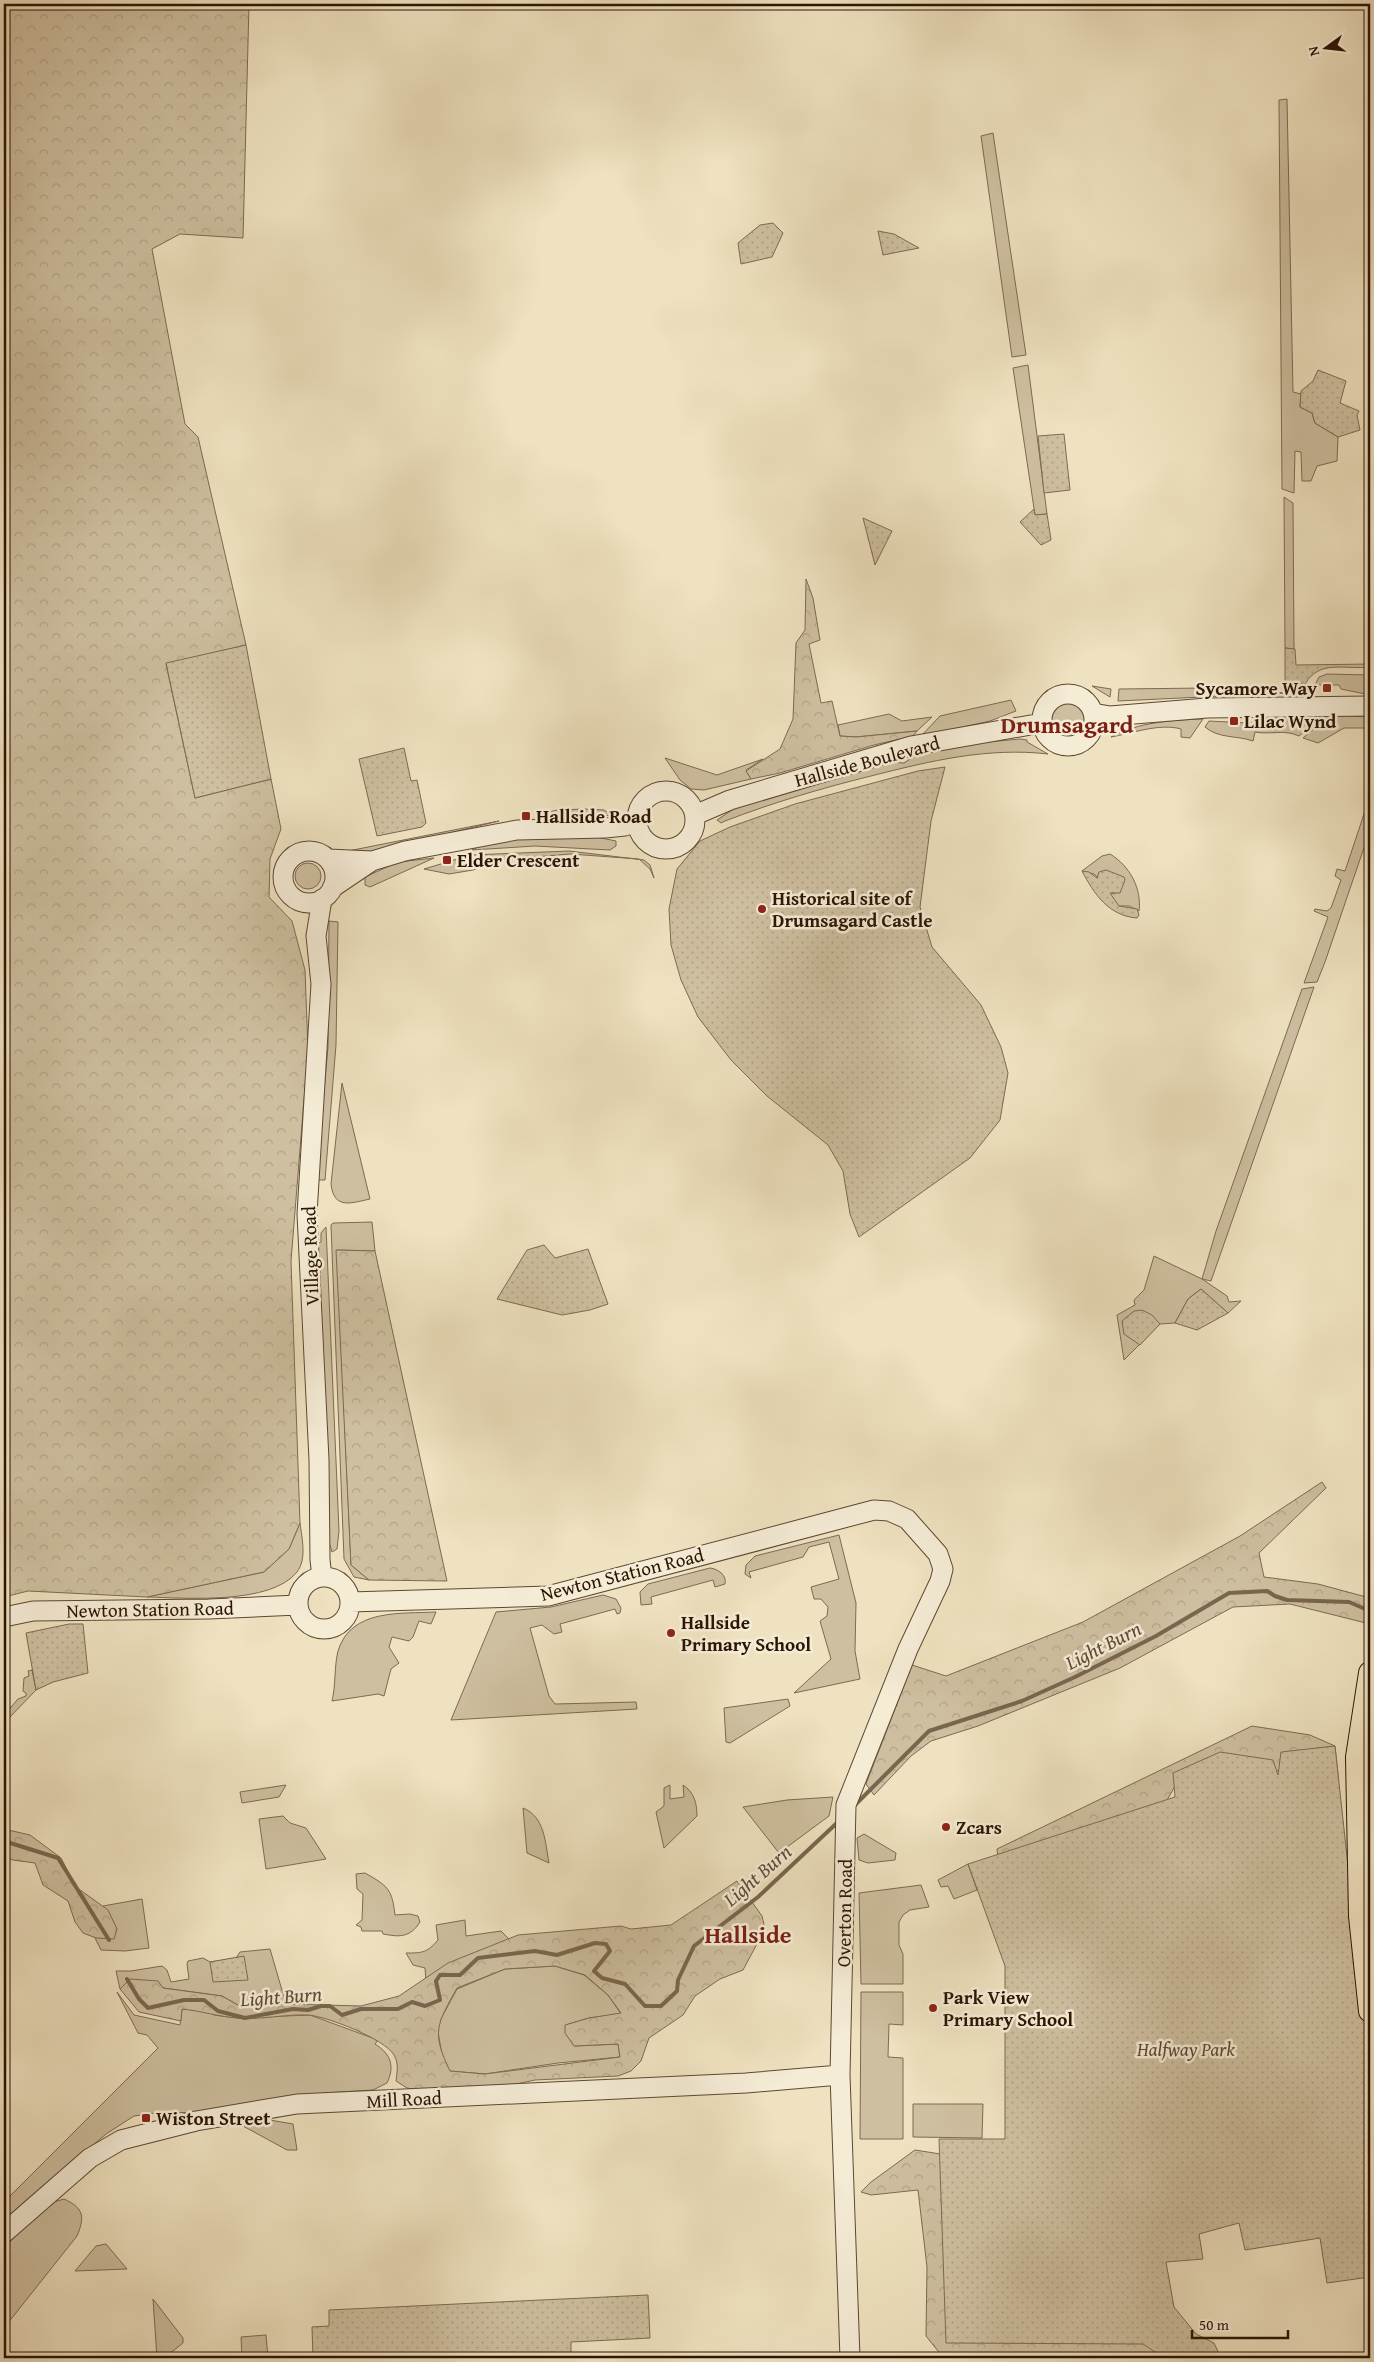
<svg xmlns="http://www.w3.org/2000/svg" width="1374" height="2362" font-family="'Gentium Book Plus',serif">
<style>
.grass{fill:#cebfa0;stroke:#7d6a52}
.forest{fill:url(#forest-crowns);stroke:#7d6a52;fill-rule:evenodd}
.park{fill:url(#park-dots);stroke:#7d6a52}
.lines{fill:none;stroke-linecap:round;stroke-linejoin:round}
.stream{stroke:#79664e;stroke-width:4}
.tertiary-casing{stroke:#5d4832;stroke-width:21}
.primary-casing{stroke:#2c1403;stroke-width:24}
.tertiary{stroke:#f5ecd6;stroke-width:19}
.primary{stroke:#efe2c0;stroke-width:22}
.poi-dot{fill:#8f2418;stroke:#f5ecd6;stroke-width:2}
.labels{text-anchor:middle;dominant-baseline:central;stroke-width:5;stroke-linejoin:round;paint-order:stroke}
.poi-label{font-size:19px;font-weight:bold;fill:#2c1403;stroke:#f5ecd6;text-anchor:start}
.street-label{font-size:19px;fill:#2c1403;stroke:#f5ecd6}
.park-label{font-size:19px;font-style:italic;fill:#5d4732;stroke:#f5ecd6}
.water-label{font-size:20px;font-style:italic;fill:#604a35;stroke:#f5ecd6}
.district-label{font-size:24px;font-weight:bold;fill:#7a1f14;stroke:#f5ecd6}
</style>
<defs>
<pattern id="forest-crowns" width="20" height="18" patternUnits="userSpaceOnUse" patternTransform="scale(1.25)"><rect width="20" height="18" fill="#cebfa0"/><path d="M2 6a3 3 0 1 1 6 0M12 15a3 3 0 1 1 6 0" fill="none" stroke="#b1a388"/></pattern>
<pattern id="park-dots" width="8" height="8" patternUnits="userSpaceOnUse" patternTransform="scale(1.25)"><rect width="8" height="8" fill="#cebfa0"/><path d="M2 2h.1M6 6h.1" fill="none" stroke="#b1a388" stroke-width="1.8" stroke-linecap="round"/></pattern>
</defs>
<rect width="100%" height="100%" fill="#efe2c0"/>
<filter id="stains"><feTurbulence type="fractalNoise" baseFrequency=".004" numOctaves="4"/><feColorMatrix values="0 0 0 0 .2 0 0 0 0 .09 0 0 0 0 .02 0 0 0 .5 -.17"/></filter>
<radialGradient id="worn" r=".72"><stop offset=".6" stop-color="#630" stop-opacity="0"/><stop offset="1" stop-color="#630" stop-opacity=".3"/></radialGradient>
<path class="grass" d="M 1287,99 L 1293,392 L 1301,394 L 1300,407 L 1312,413 L 1315,423 L 1338,437 L 1337,461 L 1317,466 L 1311,481 L 1302,481 L 1301,452 L 1295,451 L 1294,493 L 1282,489 L 1279,100 Z
M 993,133 L 1026,355 L 1012,357 L 981,136 Z
M 1028,365 L 1047,514 L 1035,515 L 1013,368 Z
M 1284,497 L 1293,503 L 1294,649 L 1285,648 Z
M 1327,674 L 1370,675 L 1370,695 L 1341,689 L 1339,685 L 1315,685 L 1319,677 Z
M 1092,686 L 1111,689 L 1110,697 Z
M 1205,688 L 1286,693 L 1118,701 L 1119,689 Z
M 1011,700 L 1016,711 L 990,721 L 921,736 L 940,716 Z
M1049 720a19 19 0 1 1 38 0a19 19 0 1 1-38 0Z
M 889,714 L 902,721 L 932,717 L 917,731 L 856,737 L 840,736 L 838,725 Z
M 1298,715 L 1323,715 L 1299,736 C 1284,729 1271,735 1255,732 L 1253,741 C 1236,735 1219,739 1205,727 L 1209,721 L 1248,723 Z
M 1330,715 L 1370,717 L 1370,728 L 1344,728 L 1318,743 L 1303,738 Z
M 1203,719 L 1190,738 L 1181,737 L 1181,729 C 1160,723 1133,733 1111,737 C 1138,722 1173,720 1203,719 Z
M 1020,739 L 1027,740 L 1027,742 L 1048,754 C 988,747 930,761 871,776 C 822,788 772,803 725,821 L 721,823 L 717,820 L 741,804 L 889,762 L 904,763 L 916,755 L 978,743 Z
M 665,758 L 717,775 L 763,759 L 746,770 L 751,779 L 704,790 L 691,789 L 680,780 Z
M 1370,796 L 1370,830 L 1325,962 L 1317,982 L 1304,983 L 1328,917 L 1314,911 L 1315,909 L 1327,911 L 1331,908 L 1341,880 L 1335,876 L 1337,869 L 1345,871 Z
M 585,809 L 604,810 L 611,815 L 581,818 L 542,814 L 557,810 Z
M 499,821 L 376,851 L 357,854 L 348,851 Z
M 591,836 L 616,841 L 616,846 L 610,850 L 535,846 L 472,850 L 494,840 Z
M 569,851 L 644,860 L 650,865 L 654,878 L 650,869 L 639,859 L 570,854 L 500,860 L 473,870 L 449,874 L 424,869 L 471,855 Z
M 1110,854 C 1130,866 1142,889 1139,911 L 1129,906 L 1119,906 L 1113,901 L 1109,892 L 1115,894 L 1094,874 L 1082,871 L 1102,856 Z
M 434,858 L 370,887 L 365,885 L 365,877 L 398,862 Z
M295 876a13 13 0 1 1 26 0a13 13 0 1 1-26 0Z
M 329,921 L 338,922 L 336,1045 L 325,1180 L 316,1180 L 328,1047 Z
M 1314,987 L 1211,1281 L 1202,1279 L 1227,1296 L 1229,1302 L 1241,1301 L 1228,1313 L 1201,1289 L 1188,1299 L 1175,1323 L 1160,1324 L 1124,1360 L 1117,1315 L 1135,1305 L 1134,1300 L 1144,1290 L 1154,1256 L 1202,1279 L 1216,1231 L 1302,989 Z
M 342,1083 L 370,1199 C 351,1203 334,1210 331,1184 Z
M 372,1222 L 375,1251 L 337,1250 L 351,1565 L 369,1580 L 354,1577 L 344,1559 L 331,1225 L 333,1223 Z
M 326,1227 L 339,1531 L 337,1549 L 332,1552 L 329,1542 L 316,1244 L 321,1242 L 321,1233 Z
M 300,1523 C 302,1539 307,1559 297,1572 C 271,1605 185,1598 147,1597 L 264,1572 L 289,1549 Z
M 839,1535 L 856,1603 L 855,1651 L 860,1679 L 794,1693 L 831,1659 L 820,1621 L 827,1616 L 828,1607 L 821,1599 L 814,1599 L 811,1587 L 839,1579 L 829,1542 L 809,1547 L 803,1557 L 749,1572 L 751,1578 L 745,1574 L 746,1565 L 755,1556 Z
M 710,1568 C 718,1569 727,1575 725,1584 L 715,1587 L 713,1580 L 651,1597 L 652,1604 L 641,1605 L 640,1592 L 648,1584 Z
M 603,1595 L 616,1599 L 621,1608 L 620,1613 L 617,1614 L 615,1609 L 560,1624 L 562,1632 L 554,1634 L 542,1625 L 530,1628 L 549,1696 L 555,1704 L 636,1702 L 637,1709 L 451,1720 L 496,1612 L 551,1607 Z
M 436,1612 L 431,1624 L 419,1621 L 413,1637 L 409,1641 L 392,1637 L 389,1647 L 399,1663 L 391,1669 L 384,1696 L 378,1694 L 332,1701 C 336,1685 334,1667 338,1651 C 351,1608 402,1614 436,1612 Z
M 32,1670 L 36,1690 L 8,1719 L 6,1713 L 18,1699 L 26,1696 L 26,1693 L 23,1691 L 24,1678 L 29,1676 L 28,1671 Z
M 788,1699 L 790,1706 L 730,1743 L 726,1742 L 724,1708 Z
M 286,1785 L 279,1797 L 242,1803 L 240,1792 Z
M 670,1785 L 670,1799 L 684,1797 L 683,1785 C 694,1792 697,1803 697,1816 L 664,1848 L 656,1812 L 664,1806 L 664,1788 Z
M 833,1797 L 829,1816 L 779,1853 L 743,1807 L 787,1800 Z
M 523,1808 C 545,1817 545,1842 549,1863 L 527,1853 Z
M 283,1816 L 290,1823 L 306,1828 L 326,1859 L 266,1869 L 259,1819 Z
M 864,1834 L 896,1853 L 895,1860 L 868,1863 L 859,1860 L 857,1838 Z
M 968,1864 L 977,1890 L 954,1899 L 948,1886 L 941,1887 L 938,1880 Z
M 365,1873 C 388,1886 392,1889 395,1915 L 410,1914 L 418,1916 L 420,1922 C 410,1938 399,1937 383,1934 L 382,1931 L 362,1931 L 361,1927 L 356,1925 L 362,1920 L 363,1894 L 357,1889 L 356,1874 Z
M 921,1885 L 929,1907 L 910,1910 L 903,1915 L 899,1922 L 899,1945 L 903,1954 L 903,1984 L 861,1984 L 859,1893 Z
M 142,1899 L 149,1948 L 125,1951 L 101,1950 L 90,1928 L 103,1906 Z
M 465,1920 L 466,1936 L 501,1931 L 510,1940 L 426,1982 L 425,1968 L 413,1965 L 406,1953 C 422,1953 427,1953 438,1940 L 436,1925 Z
M 270,1949 L 286,2004 L 243,2008 L 222,1996 L 163,1988 L 130,1979 L 120,1989 L 116,1971 L 131,1971 L 162,1966 L 167,1970 L 171,1982 L 189,1979 L 187,1964 L 188,1961 L 203,1958 L 210,1962 L 236,1958 L 240,1952 Z
M 555,1966 L 584,1975 L 608,1995 L 621,2014 L 589,2018 L 566,2025 L 575,2046 L 618,2044 L 620,2057 L 558,2063 L 485,2074 L 449,2071 L 442,2055 L 437,2026 L 457,1989 L 505,1969 Z
M 117,1992 L 134,2015 L 180,2025 L 182,2009 L 208,2011 L 214,2015 L 237,2018 L 310,2015 L 378,2040 L 375,2044 C 391,2054 395,2066 387,2083 L 373,2090 L 324,2093 L 203,2113 L 162,2112 L 134,2116 L 106,2134 L 4,2221 L 4,2202 L 158,2048 L 147,2035 L 138,2033 Z
M 861,1992 L 903,1992 L 903,2025 L 889,2024 L 888,2057 L 903,2058 L 903,2139 L 860,2139 Z
M 913,2104 L 983,2104 L 982,2138 L 913,2137 Z
M 264,2119 L 293,2124 L 297,2150 L 287,2150 L 243,2126 L 248,2122 Z
M 64,2199 C 84,2208 85,2217 77,2236 L 4,2328 L 4,2247 L 51,2203 Z
M 106,2244 L 127,2269 L 75,2271 L 96,2246 Z
M 153,2299 L 183,2338 L 183,2343 L 164,2358 L 157,2358 Z
M 266,2335 L 268,2358 L 242,2358 L 241,2337 Z"/>
<path class="forest" d="M 4,4 L 249,4 L 243,238 L 180,234 L 152,249 L 185,424 L 198,437 L 246,645 L 166,664 L 195,798 L 271,779 L 281,829 L 270,859 L 269,897 L 292,921 L 305,970 L 308,1050 L 291,1261 L 300,1523 L 289,1549 L 264,1572 L 147,1597 L 28,1591 L 4,1597 Z
M 806,579 L 813,598 L 820,640 L 809,644 L 821,703 L 832,701 L 840,736 L 856,737 L 917,731 L 913,736 L 874,745 L 780,773 L 751,779 L 746,771 L 780,749 L 793,719 L 796,643 L 805,630 Z
M 336,1250 L 375,1251 L 447,1581 L 369,1580 L 351,1565 Z
M 1322,1482 L 1326,1488 L 1259,1553 L 1264,1577 L 1318,1584 L 1370,1598 L 1370,1612 L 1366,1623 L 1290,1604 L 1233,1607 L 1120,1668 L 978,1726 L 931,1741 L 911,1756 L 874,1795 L 866,1784 L 912,1665 L 946,1676 L 1083,1622 L 1240,1536 Z
M 1252,1726 L 1310,1735 L 1335,1746 L 1338,1775 L 1267,1770 L 1178,1781 L 1163,1807 L 999,1868 L 997,1849 Z
M 4,1829 L 30,1835 L 61,1858 L 76,1887 L 108,1910 L 117,1929 L 114,1939 L 96,1938 L 83,1933 L 75,1922 L 68,1901 L 43,1885 L 35,1863 L 13,1860 L 4,1856 Z
M 737,1881 L 762,1916 L 765,1929 L 743,1970 L 720,1979 L 695,1996 L 683,2015 L 649,2038 L 641,2061 L 631,2071 L 618,2076 L 535,2080 L 498,2088 L 438,2093 L 407,2088 L 396,2081 C 397,2072 399,2063 394,2055 C 385,2039 326,2016 308,2015 C 285,2014 262,2020 239,2018 C 219,2017 202,2011 182,2009 L 181,2021 L 139,2012 L 120,1989 L 130,1979 L 158,1981 L 163,1988 L 222,1996 L 243,2008 L 286,2004 L 361,2006 L 399,1996 L 448,1963 L 518,1935 L 621,1926 L 631,1929 L 671,1925 ZM 555,1966 L 585,1975 L 608,1995 L 621,2013 L 589,2018 L 565,2025 L 565,2033 L 574,2046 L 618,2044 L 620,2057 L 485,2074 L 450,2071 C 431,2032 437,2024 457,1988 L 505,1969 Z
M 915,2150 L 947,2155 L 1142,2329 L 1180,2358 L 947,2358 L 942,2356 L 926,2336 L 927,2267 L 918,2190 L 871,2195 L 861,2192 L 871,2182 Z"/>
<path class="park" d="M 773,223 L 783,233 L 772,257 L 741,264 L 738,243 L 760,225 Z
M 878,231 L 894,234 L 919,248 L 883,255 Z
M 1318,370 L 1346,381 L 1340,403 L 1359,411 L 1357,415 L 1360,430 L 1338,437 L 1315,423 L 1312,413 L 1300,407 L 1301,391 L 1313,381 Z
M 1064,434 L 1070,490 L 1044,493 L 1038,436 Z
M 1034,509 L 1035,515 L 1047,514 L 1051,540 L 1041,545 L 1020,522 Z
M 863,518 L 892,531 L 875,565 Z
M 246,645 L 271,779 L 195,798 L 166,663 Z
M 1285,648 L 1295,649 L 1296,665 L 1370,664 L 1370,667 C 1344,670 1320,659 1305,684 L 1285,682 Z
M 404,748 L 411,781 L 417,780 L 426,823 L 422,827 L 377,836 L 359,759 Z
M 945,767 L 931,821 L 920,907 L 932,947 L 981,1005 L 1001,1047 L 1008,1073 L 1000,1120 L 970,1158 L 859,1237 L 850,1214 L 843,1171 L 828,1145 L 767,1096 L 731,1060 L 698,1017 L 681,980 L 671,945 L 669,909 L 677,869 L 700,841 L 730,827 L 795,804 L 918,771 Z
M 1106,870 L 1124,877 L 1125,880 L 1120,893 L 1110,893 L 1119,906 L 1137,909 L 1139,915 L 1137,918 C 1109,916 1094,894 1082,871 L 1089,872 L 1097,878 L 1099,872 Z
M 544,1245 L 555,1258 L 588,1249 L 608,1304 L 590,1310 L 562,1315 L 497,1299 L 527,1250 Z
M 1201,1289 L 1228,1313 L 1197,1330 L 1175,1323 L 1188,1299 Z
M 1142,1310 L 1152,1315 L 1160,1324 L 1140,1345 L 1124,1334 L 1122,1321 L 1134,1311 Z
M 69,1624 L 83,1624 L 88,1673 L 53,1682 L 36,1690 L 26,1633 Z
M 1335,1746 L 1370,2068 L 1370,2277 L 1327,2283 L 1320,2238 L 1245,2250 L 1239,2223 L 1199,2234 L 1203,2259 L 1166,2262 L 1174,2307 L 1196,2334 L 1214,2343 L 1221,2358 L 1164,2358 L 1143,2344 L 946,2343 L 939,2139 L 1005,2139 L 1005,1966 L 968,1864 L 1175,1797 L 1173,1773 L 1220,1752 L 1273,1760 L 1278,1775 L 1281,1752 Z
M 244,1956 L 248,1980 L 213,1982 L 210,1962 Z
M 648,2295 L 650,2338 L 571,2342 L 571,2358 L 313,2358 L 312,2327 L 329,2326 L 329,2310 Z"/>
<g class="lines">
<path class="stream" d="M 853,1807 L 929,1731 L 1022,1701 L 1075,1677 L 1156,1636 L 1229,1593 L 1267,1591 L 1275,1596 L 1287,1600 L 1349,1602 L 1370,1611
M 4,1841 L 58,1858 L 109,1940
M 127,1979 L 139,1999 L 148,2008 L 184,2000 L 204,2000 L 218,2011 L 245,2018 L 293,2009 L 308,2010 L 321,2006 L 330,2006 L 342,2015 L 361,2009 L 398,2009 L 412,2002 L 425,2006 L 440,2000 L 436,1981 L 440,1975 L 460,1975 L 478,1958 L 535,1951 L 557,1955 L 595,1943 L 606,1944 L 610,1951 L 594,1971 L 602,1978 L 625,1984 L 645,2006 L 661,2006 L 677,1991 L 678,1980 L 694,1946 L 758,1897 L 839,1821"/>
<defs>
<path id="tertiary" d="M1042 720a26 26 0 1 1 52 0a26 26 0 1 1-52 0Z
M 1093,713 L 1110,716 L 1207,708 L 1370,706
M637 820a29 29 0 1 1 58 0a29 29 0 1 1-58 0Z
M 695,815 L 730,800 L 911,746 L 1042,723
M283 877a26 26 0 1 1 52 0a26 26 0 1 1-52 0Z
M 328,859 L 372,861
M 332,888 L 372,861 L 405,851 L 517,830 L 605,828 L 625,826 L 636,821
M 322,1577 L 320,1560 L 319,1460 L 307,1214 L 321,984 L 316,936 L 322,899
M298 1603a26 26 0 1 1 52 0a26 26 0 1 1-52 0Z
M 350,1602 L 548,1596 L 874,1510 L 889,1511 L 907,1519 L 938,1554 L 943,1569 L 940,1581 L 908,1649 L 846,1805 L 840,2075 L 850,2358
M 4,1617 L 33,1611 L 209,1609 L 298,1605
M 4,2233 L 90,2158 L 121,2140 L 196,2121 L 297,2104 L 746,2083 L 840,2075"/>
<path id="primary" d="M 1370,1673 L 1357,1757 L 1360,1916 L 1370,2011"/>
</defs>
<use href="#tertiary" class="tertiary-casing"/>
<use href="#primary" class="primary-casing"/>
<use href="#tertiary" class="tertiary"/>
<use href="#primary" class="primary"/>
</g>
<g class="poi-dot">
<rect x="1322" y="683" width="10" height="10" rx="2.5"/>
<rect x="1229" y="716" width="10" height="10" rx="2.5"/>
<rect x="521" y="811" width="10" height="10" rx="2.5"/>
<rect x="442" y="855" width="10" height="10" rx="2.5"/>
<circle cx="762" cy="909" r="5"/>
<circle cx="671" cy="1633" r="5"/>
<circle cx="946" cy="1827" r="5"/>
<circle cx="933" cy="2008" r="5"/>
<rect x="141" y="2113" width="10" height="10" rx="2.5"/>
</g>
<g class="labels">
<g class="poi-label">
<text x="1317" y="688" text-anchor="end">Sycamore Way</text>
<text x="1244" y="721">Lilac Wynd</text>
<text x="536" y="816">Hallside Road</text>
<text x="457" y="860">Elder Crescent</text>
<text x="772" y="898">Historical site of<tspan x="772" dy="22">Drumsagard Castle</tspan></text>
<text x="681" y="1622">Hallside<tspan x="681" dy="22">Primary School</tspan></text>
<text x="956" y="1827">Zcars</text>
<text x="943" y="1997">Park View<tspan x="943" dy="22">Primary School</tspan></text>
<text x="156" y="2118">Wiston Street</text>
</g>
<g class="street-label">
<text transform="translate(867 761) rotate(-15)">Hallside Boulevard</text>
<text transform="translate(310 1256) rotate(-92)">Village Road</text>
<text transform="translate(622 1574) rotate(-14)">Newton Station Road</text>
<text transform="translate(150 1609) rotate(-1)">Newton Station Road</text>
<text transform="translate(844 1913) rotate(-89)">Overton Road</text>
<text transform="translate(404 2099) rotate(-3)">Mill Road</text>
</g>
<g class="park-label">
<text x="1186" y="2049">Halfway Park</text>
</g>
<g class="water-label">
<text transform="translate(1103 1645) rotate(-27)">Light Burn</text>
<text transform="translate(757 1875) rotate(-41)">Light Burn</text>
<text transform="translate(281 1996) rotate(-4)">Light Burn</text>
</g>
<g class="district-label">
<text x="1067" y="724">Drumsagard</text>
<text x="748" y="1934">Hallside</text>
</g>
</g>
<rect width="1374" height="2362" fill="none" stroke="#efe2c0" stroke-width="20"/>
<rect x="5" y="5" width="1364" height="2352" fill="none" stroke="#2c1403" stroke-width="2.5"/>
<rect x="10" y="10" width="1354" height="2342" fill="none" stroke="#2c1403"/>
<g transform="translate(1326 48) rotate(255)" stroke="#f5ecd6" stroke-width="4" paint-order="stroke">
<path d="M0-4L9 19L0 12L-9 19Z" fill="#2c1403"/>
<text y="-8" font-size="14" font-weight="bold" text-anchor="middle" fill="#2c1403">N</text>
</g>
<path d="M1192 2330v8h96v-8" fill="none" stroke="#2c1403" stroke-width="2.5"/>
<text x="1199" y="2330" font-size="15" fill="#2c1403" stroke="#f5ecd6" stroke-width="4" paint-order="stroke">50 m</text>
<rect width="100%" height="100%" filter="url(#stains)"/>
<rect width="100%" height="100%" fill="url(#worn)"/>
</svg>
